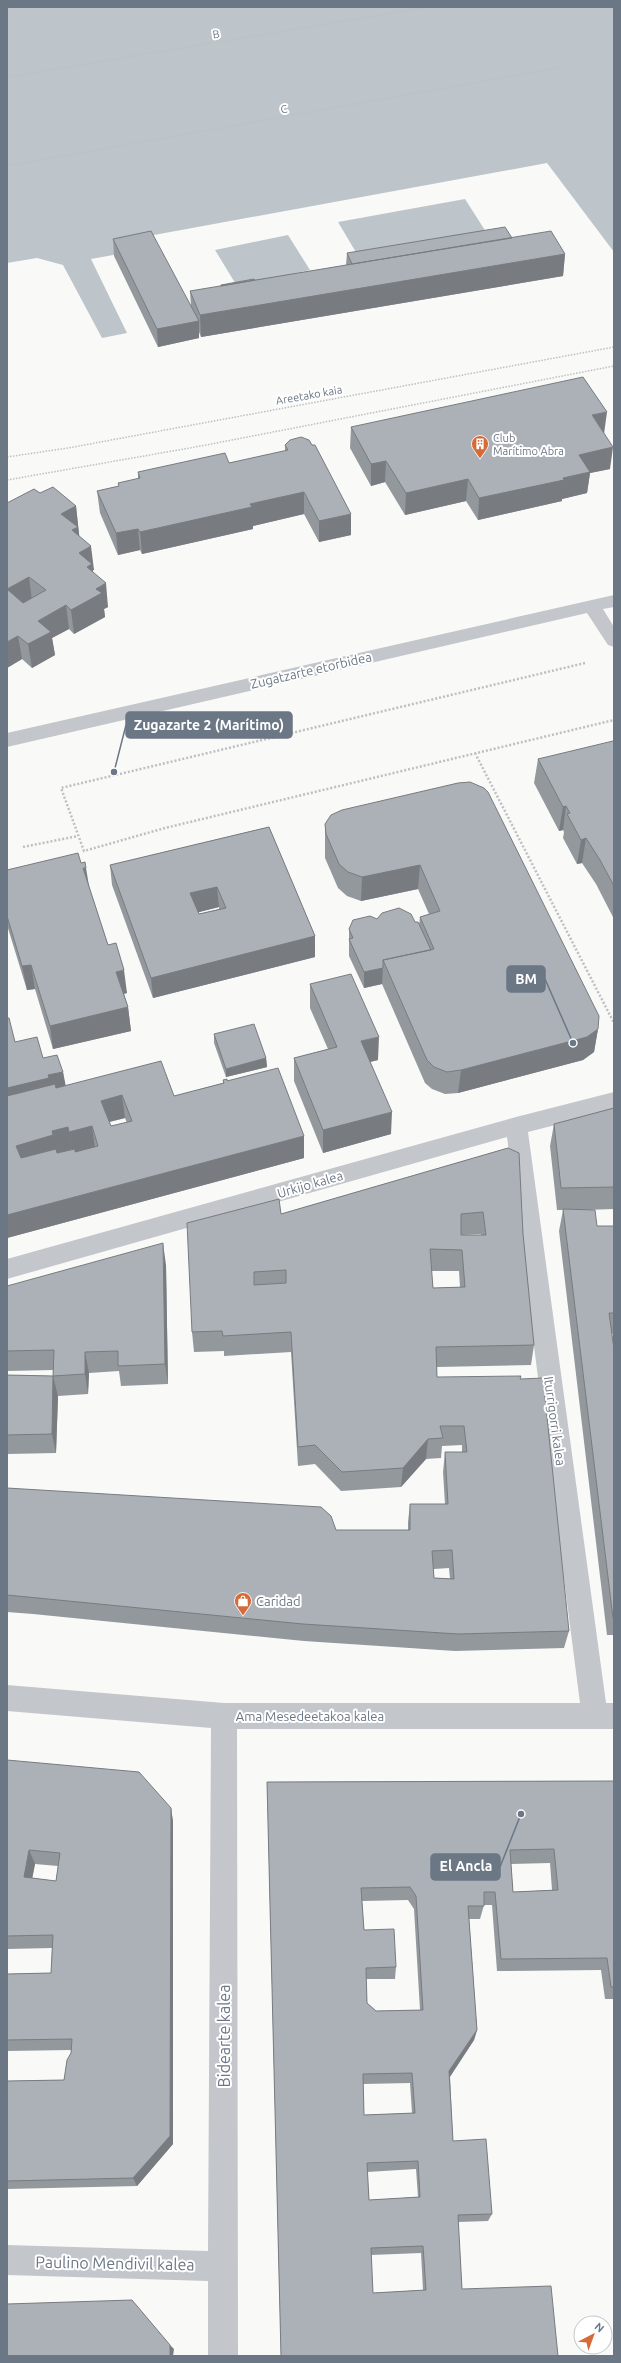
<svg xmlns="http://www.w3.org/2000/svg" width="621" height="2363" font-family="Ubuntu,sans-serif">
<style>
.water{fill:#bdc5ca}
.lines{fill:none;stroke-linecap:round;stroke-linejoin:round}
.path-far1{stroke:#bdbfc2;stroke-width:1.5;stroke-dasharray:1.5 1.5;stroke-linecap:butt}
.path{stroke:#bdbfc2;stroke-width:2.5;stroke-dasharray:2 2;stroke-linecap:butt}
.minor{fill:#c3c6ca;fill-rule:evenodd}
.wall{fill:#93989d;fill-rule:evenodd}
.shaded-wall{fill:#787c80}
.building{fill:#abb1b7;stroke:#787c80;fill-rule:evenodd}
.labels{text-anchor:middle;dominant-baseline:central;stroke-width:4;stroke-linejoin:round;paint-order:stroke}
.far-street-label{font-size:11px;fill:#6b7785;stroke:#fff}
.far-poi-label{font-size:11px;fill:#6b7785;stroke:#fff;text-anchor:start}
.street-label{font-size:13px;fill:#6b7785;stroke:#fff}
.poi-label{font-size:13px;fill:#6b7785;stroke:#fff;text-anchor:start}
.near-street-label{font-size:16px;fill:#6b7785;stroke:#fff}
.leader{fill:none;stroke:#6b7785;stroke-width:1.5}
.callout-dot{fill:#6b7785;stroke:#fff;stroke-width:1.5}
.callout{fill:#6b7785;stroke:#6b7785;stroke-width:1.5}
.callout-label{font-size:14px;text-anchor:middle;font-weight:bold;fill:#fff}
</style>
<rect width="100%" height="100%" fill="#f9f9f7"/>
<path class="water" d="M 7,7 L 614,7 L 614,252 L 547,163 L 154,235 L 152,248 L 91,259 L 127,333 L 102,338 L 63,265 L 37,258 L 7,263 Z
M 465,199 L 488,235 L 360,259 L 338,222 Z
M 288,235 L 310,270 L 237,286 L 215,250 Z"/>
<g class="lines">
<path class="path-far1" d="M 7,77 L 428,7
M 7,166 L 563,67
M 7,457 L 68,448 L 614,347
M 7,480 L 201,446 L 614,366"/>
<path class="path" d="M 585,663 L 61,788 L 84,851 L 165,828 L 614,720
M 475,753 L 614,1023
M 23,847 L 78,836"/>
<path class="minor" d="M 614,595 L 614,607 L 603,609 L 614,627 L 614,647 L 608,645 L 587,613 L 7,747 L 7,733 Z
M 614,1092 L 614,1110 L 528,1132 L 606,1703 L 614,1703 L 614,1729 L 237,1729 L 238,2356 L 208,2356 L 208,2281 L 7,2275 L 7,2245 L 208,2251 L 211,1728 L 7,1711 L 7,1685 L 224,1703 L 580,1703 L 507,1137 L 7,1279 L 7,1259 L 516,1117 Z"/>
</g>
<path class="wall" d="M 512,238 L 565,254 L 563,276 L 201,337 L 199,332 L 199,338 L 158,347 L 114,256 L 113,239 L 191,306 L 190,291 L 221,286 L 221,285 L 255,280 L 346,265 L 347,253 Z
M 351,427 L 604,433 L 610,469 L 590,473 L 587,493 L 562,499 L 562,501 L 478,520 L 466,501 L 405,515 L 385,482 L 371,486 L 350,448 Z
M 285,445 L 351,535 L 319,542 L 304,514 L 253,526 L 253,529 L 142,554 L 140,550 L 118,555 L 100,513 L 97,491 L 119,486 L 138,479 L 138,472 L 229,463 L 285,451 Z
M 40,493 L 76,506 L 79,536 L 94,570 L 93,570 L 93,573 L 108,607 L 104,609 L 105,617 L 74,634 L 69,629 L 52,638 L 55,655 L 32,668 L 22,659 L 7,668 Z
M 614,742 L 614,919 L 596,884 L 582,863 L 577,864 L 563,838 L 564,832 L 563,830 L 559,831 L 534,783 L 538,759 Z
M 458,783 L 598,1029 L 594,1052 L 583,1060 L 458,1093 L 445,1094 L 432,1089 L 425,1083 L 382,984 L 364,988 L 349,956 L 349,929 L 377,919 L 415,922 L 419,925 L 420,917 L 429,914 L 418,889 L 361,901 L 347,896 L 338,888 L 325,858 L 325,824 Z
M 269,827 L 315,936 L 315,957 L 153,998 L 112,885 L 110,865 ZM 219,907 L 219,909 L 199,914 L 198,912 Z
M 81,863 L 108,945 L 127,993 L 124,994 L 128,1007 L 131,1031 L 53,1049 L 35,989 L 27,990 L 7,925 L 7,870 Z
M 310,984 L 378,1060 L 370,1062 L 391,1134 L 323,1153 L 294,1081 L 294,1058 L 328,1049 L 310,1008 Z
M 7,1018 L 15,1042 L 43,1058 L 63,1072 L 65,1086 L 174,1096 L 223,1083 L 223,1080 L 227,1081 L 304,1136 L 304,1158 L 7,1238 ZM 125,1118 L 127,1123 L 111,1126 L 109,1122 Z
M 214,1034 L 266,1058 L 267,1067 L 226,1077 L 214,1043 Z
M 614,1108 L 614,1209 L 584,1210 L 597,1226 L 614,1226 L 614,1333 L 612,1334 L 614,1349 L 614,1635 L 607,1635 L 559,1231 L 563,1210 L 557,1210 L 550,1146 L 554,1124 Z
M 508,1148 L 523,1234 L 534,1345 L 531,1365 L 437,1367 L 437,1377 L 520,1379 L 569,1631 L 564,1648 L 455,1651 L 304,1641 L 33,1614 L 7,1612 L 7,1488 L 336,1530 L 408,1530 L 408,1522 L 410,1504 L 445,1504 L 443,1472 L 445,1452 L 462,1452 L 462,1445 L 442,1446 L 441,1458 L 426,1459 L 401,1487 L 341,1491 L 315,1464 L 298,1466 L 291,1352 L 224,1356 L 224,1351 L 194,1352 L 192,1332 L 281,1214 ZM 481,1234 L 481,1235 L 461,1235 ZM 431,1271 L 459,1271 L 460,1287 L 433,1288 ZM 449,1568 L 450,1579 L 434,1578 L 434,1569 Z
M 166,1265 L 168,1384 L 121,1386 L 119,1371 L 89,1373 L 88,1394 L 58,1396 L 56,1453 L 7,1454 L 7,1375 L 53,1376 L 53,1370 L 7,1371 L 7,1286 Z
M 7,1760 L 171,1808 L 173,1822 L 173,2144 L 137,2186 L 7,2189 L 7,2081 L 64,2080 L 71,2053 L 71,2050 L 7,2051 L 7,1974 L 51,1973 L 52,1948 L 7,1949 ZM 35,1864 L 58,1866 L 56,1881 L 32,1878 Z
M 614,1781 L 614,1999 L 605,1999 L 601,1970 L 497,1971 L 492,1905 L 484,1905 L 480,1919 L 469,1919 L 477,2030 L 474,2040 L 450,2077 L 453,2141 L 492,2214 L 488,2221 L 458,2222 L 462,2289 L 281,2356 L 267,1782 ZM 550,1863 L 552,1890 L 513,1892 L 511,1864 ZM 408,1900 L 414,1909 L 420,2010 L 376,2011 L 367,2003 L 366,1979 L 395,1979 L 396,1967 L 364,1930 L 362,1901 ZM 410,2083 L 412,2113 L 364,2115 L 363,2084 ZM 416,2169 L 418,2197 L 369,2200 L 367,2172 ZM 421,2253 L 423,2290 L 373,2293 L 371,2255 Z"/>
<path class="shaded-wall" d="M 565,254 L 563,276 L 201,337 L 200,315 Z
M 199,321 L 199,338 L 158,347 L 157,329 Z
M 607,412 L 604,434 L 592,415 Z
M 613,447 L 610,469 L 590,473 L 587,493 L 562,499 L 562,501 L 478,520 L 479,498 L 563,478 L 579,455 Z
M 386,461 L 385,482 L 371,486 L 371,464 Z
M 468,479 L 466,501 L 405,515 L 406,493 Z
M 304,492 L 304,514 L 253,526 L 253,529 L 142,554 L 140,532 L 250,504 Z
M 76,506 L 81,551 L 61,514 Z
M 351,514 L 351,535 L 319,542 L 319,521 Z
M 138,529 L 140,550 L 118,555 L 116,533 Z
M 91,546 L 94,570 L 93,570 L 95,588 L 79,553 Z
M 29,577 L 32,601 L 11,613 L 7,589 Z
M 106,583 L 108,607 L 104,609 L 105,617 L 74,634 L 71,610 L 96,589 Z
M 66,605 L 69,629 L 52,638 L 55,655 L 32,668 L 28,644 L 38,621 Z
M 18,636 L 22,659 L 7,668 L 7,642 Z
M 566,806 L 563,830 L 559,831 L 563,807 Z
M 586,838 L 582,863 L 577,864 L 581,840 Z
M 420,865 L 418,889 L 361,901 L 362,877 Z
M 83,868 L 86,868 L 90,892 Z
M 217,887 L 219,907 L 192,914 L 190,893 Z
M 315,936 L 315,957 L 153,998 L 151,978 Z
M 31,965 L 35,989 L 27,990 L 22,966 Z
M 383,968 L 382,984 L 364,988 L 364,972 Z
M 124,970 L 127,993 L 119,995 L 116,972 Z
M 128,1007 L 131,1031 L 53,1049 L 50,1026 Z
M 598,1029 L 594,1052 L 583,1060 L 458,1093 L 461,1070 Z
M 379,1037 L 378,1060 L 361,1064 L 361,1041 Z
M 266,1058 L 267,1067 L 226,1077 L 226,1069 Z
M 63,1072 L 66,1087 L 7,1104 L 7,1088 L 48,1075 Z
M 122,1095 L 125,1118 L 105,1123 L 101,1101 Z
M 392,1112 L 391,1134 L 323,1153 L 323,1130 Z
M 92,1126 L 95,1148 L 73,1154 L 69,1132 Z
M 68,1127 L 72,1149 L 56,1154 L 21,1168 L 16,1146 L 52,1131 Z
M 304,1136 L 304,1158 L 7,1238 L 7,1215 Z
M 163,1243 L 166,1265 L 168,1384 L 165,1364 Z
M 85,1352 L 89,1373 L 88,1394 L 85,1374 Z
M 53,1376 L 58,1396 L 56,1453 L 52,1434 Z
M 428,1439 L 426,1459 L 401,1487 L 403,1468 Z
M 171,1808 L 173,1822 L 173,2144 L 137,2186 L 133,2178 Z
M 29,1850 L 35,1864 L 30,1890 L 24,1877 Z
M 477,2030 L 474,2040 L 447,2081 L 449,2071 Z
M 170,2345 L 174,2349 L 173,2356 L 170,2356 Z"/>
<path class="building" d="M 505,227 L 512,238 L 352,264 L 347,253 Z
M 151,231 L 199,321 L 157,329 L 113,239 Z
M 551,231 L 565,254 L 200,315 L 190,291 Z
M 254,279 L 255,280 L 221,286 L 221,285 Z
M 583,377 L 607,412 L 592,415 L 613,447 L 579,455 L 590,472 L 563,478 L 564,480 L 479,498 L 468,479 L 406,493 L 386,461 L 371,464 L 351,427 Z
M 301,437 L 309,440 L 312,445 L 315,445 L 351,514 L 319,521 L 304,492 L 250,504 L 252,507 L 140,532 L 138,529 L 116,533 L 97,491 L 119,486 L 118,483 L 140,478 L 138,472 L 225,453 L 229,463 L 288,450 L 285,445 L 290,440 Z
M 53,487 L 76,506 L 61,514 L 78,527 L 72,530 L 91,546 L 79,553 L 92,564 L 87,567 L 106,583 L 96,589 L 102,593 L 71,610 L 66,605 L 38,621 L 51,632 L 28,644 L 18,636 L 7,642 L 7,503 L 34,489 L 40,493 ZM 29,577 L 46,590 L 23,603 L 7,589 Z
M 613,741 L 614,742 L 614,886 L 600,860 L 586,838 L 581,840 L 567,814 L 570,813 L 566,806 L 563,807 L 538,759 Z
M 470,782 L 484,788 L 488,792 L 599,1016 L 598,1029 L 587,1037 L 461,1070 L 447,1072 L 434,1067 L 427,1060 L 383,960 L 434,949 L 420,917 L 440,911 L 420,865 L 362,877 L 348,872 L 339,864 L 326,834 L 325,824 L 331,815 L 342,810 L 458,783 Z
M 269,827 L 315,936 L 151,978 L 110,865 ZM 217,887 L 226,908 L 199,914 L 190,893 Z
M 78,853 L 81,863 L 85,862 L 86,868 L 83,868 L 108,945 L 116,943 L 124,970 L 116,972 L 128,1007 L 50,1026 L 31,965 L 22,966 L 7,916 L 7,870 Z
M 399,908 L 411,914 L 415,922 L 418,922 L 431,950 L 383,960 L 383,968 L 364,972 L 349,939 L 353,938 L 349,929 L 353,920 L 370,916 L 377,919 L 382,913 Z
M 351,974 L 379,1037 L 361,1041 L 392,1112 L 323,1130 L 294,1058 L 337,1047 L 310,984 Z
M 7,1018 L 9,1018 L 15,1042 L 37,1037 L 43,1058 L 57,1055 L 63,1072 L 48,1075 L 49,1078 L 7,1088 Z
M 254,1024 L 266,1058 L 226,1069 L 214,1034 Z
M 161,1061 L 174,1096 L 224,1083 L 223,1080 L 227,1079 L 227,1081 L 278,1068 L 304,1136 L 7,1215 L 7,1096 L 55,1084 L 56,1088 ZM 122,1095 L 132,1121 L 111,1126 L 101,1101 ZM 92,1126 L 98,1146 L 75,1152 L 75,1149 L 57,1153 L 56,1149 L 21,1158 L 16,1146 L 53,1135 L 52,1131 L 68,1127 L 69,1132 Z
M 614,1108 L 614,1187 L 561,1188 L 554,1124 Z
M 508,1148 L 519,1153 L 523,1234 L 534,1345 L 436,1347 L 437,1377 L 521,1376 L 520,1379 L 543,1378 L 569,1631 L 458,1634 L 303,1624 L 7,1595 L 7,1488 L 321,1507 L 331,1516 L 336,1530 L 410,1530 L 410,1504 L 448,1504 L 445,1452 L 467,1452 L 464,1426 L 440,1426 L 443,1438 L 428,1439 L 403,1468 L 342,1472 L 315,1445 L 298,1447 L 291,1332 L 223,1336 L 222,1331 L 192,1332 L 187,1223 L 279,1199 L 281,1214 ZM 483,1212 L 486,1235 L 461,1235 L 461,1214 ZM 430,1249 L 462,1250 L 465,1287 L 433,1288 ZM 286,1270 L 286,1283 L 254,1285 L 254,1272 ZM 452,1550 L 454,1579 L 434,1578 L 432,1551 Z
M 563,1209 L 595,1210 L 597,1226 L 614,1226 L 614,1313 L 609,1313 L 614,1349 L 614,1618 L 613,1618 Z
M 163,1243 L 165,1364 L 118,1366 L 118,1351 L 85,1352 L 85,1374 L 53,1376 L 52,1434 L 7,1435 L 7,1375 L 53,1376 L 54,1350 L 7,1351 L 7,1286 Z
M 7,1760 L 139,1772 L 171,1808 L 170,2136 L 133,2178 L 7,2181 L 7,2081 L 64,2080 L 67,2060 L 71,2053 L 72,2039 L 7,2040 L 7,1974 L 51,1973 L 53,1935 L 7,1936 ZM 29,1850 L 60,1853 L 56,1881 L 24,1877 Z
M 614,1781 L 614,1987 L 611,1987 L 607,1958 L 501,1959 L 495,1892 L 484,1892 L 484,1906 L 468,1906 L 477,2030 L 449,2071 L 453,2141 L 486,2139 L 492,2214 L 458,2215 L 462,2289 L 551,2286 L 558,2356 L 281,2356 L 267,1782 ZM 554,1849 L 558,1890 L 513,1892 L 510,1850 ZM 410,1887 L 416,1896 L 423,2010 L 376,2011 L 367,2003 L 366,1968 L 396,1967 L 394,1929 L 364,1930 L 361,1888 ZM 412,2073 L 415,2113 L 364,2115 L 363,2074 ZM 418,2161 L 420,2197 L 369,2200 L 367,2163 ZM 423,2246 L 426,2290 L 373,2293 L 371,2248 Z
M 132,2300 L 170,2345 L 170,2356 L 7,2356 L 7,2304 Z"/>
<defs>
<symbol id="building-pin" viewBox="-11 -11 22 30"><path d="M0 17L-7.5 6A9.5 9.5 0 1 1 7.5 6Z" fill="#d66b3a" stroke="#fff"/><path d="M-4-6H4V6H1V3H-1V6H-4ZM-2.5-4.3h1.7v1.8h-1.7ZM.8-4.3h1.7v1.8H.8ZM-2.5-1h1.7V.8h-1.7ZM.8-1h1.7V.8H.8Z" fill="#fff"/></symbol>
<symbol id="shop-pin" viewBox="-11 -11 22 30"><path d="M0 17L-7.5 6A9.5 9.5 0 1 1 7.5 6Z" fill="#d66b3a" stroke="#fff"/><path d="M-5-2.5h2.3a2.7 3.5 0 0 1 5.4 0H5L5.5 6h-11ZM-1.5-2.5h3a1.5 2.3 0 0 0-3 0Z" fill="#fff"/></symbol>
</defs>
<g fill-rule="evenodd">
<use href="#building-pin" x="470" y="434" width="20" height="27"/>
<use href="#shop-pin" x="233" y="1591" width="20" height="27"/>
</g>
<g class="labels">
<g class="far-street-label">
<text transform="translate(216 34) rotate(-9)">B</text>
<text transform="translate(284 109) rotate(-10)">C</text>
<text transform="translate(309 395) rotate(-10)">Areetako kaia</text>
</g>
<g class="far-poi-label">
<text x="493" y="438">Club<tspan x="493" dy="13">Marítimo Abra</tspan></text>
</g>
<g class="street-label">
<text transform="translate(311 670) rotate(-13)">Zugatzarte etorbidea</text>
<text transform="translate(310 1184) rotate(-16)">Urkijo kalea</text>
<text transform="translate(555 1421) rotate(82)">Iturrigorri kalea</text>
<text x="310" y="1716">Ama Mesedeetakoa kalea</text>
</g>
<g class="poi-label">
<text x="256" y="1601">Caridad</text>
</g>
<g class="near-street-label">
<text transform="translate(224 2036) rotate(-90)">Bidearte kalea</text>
<text transform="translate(115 2263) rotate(1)">Paulino Mendivil kalea</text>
</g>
</g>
<path class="leader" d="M114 772L126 725M573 1043L545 979M521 1814L500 1867"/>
<g class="callout-dot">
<circle cx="114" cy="772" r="4"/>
<circle cx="573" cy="1043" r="4"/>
<circle cx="521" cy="1814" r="4"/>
</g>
<g class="callout">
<rect x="126" y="712" width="166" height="26" rx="4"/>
<rect x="507" y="966" width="38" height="26" rx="4"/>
<rect x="431" y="1854" width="69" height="26" rx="4"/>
</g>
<g class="callout-label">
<text x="209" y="730">Zugazarte 2 (Marítimo)</text>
<text x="526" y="984">BM</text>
<text x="466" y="1871">El Ancla</text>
</g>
<rect width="621" height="2363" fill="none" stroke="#6b7785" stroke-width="16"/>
<g transform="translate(593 2335) rotate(41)"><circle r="19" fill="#ffffff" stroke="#c4c9ce"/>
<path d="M0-3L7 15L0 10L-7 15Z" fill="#d66b3a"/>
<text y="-6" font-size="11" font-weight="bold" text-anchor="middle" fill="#6b7785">N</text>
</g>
</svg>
